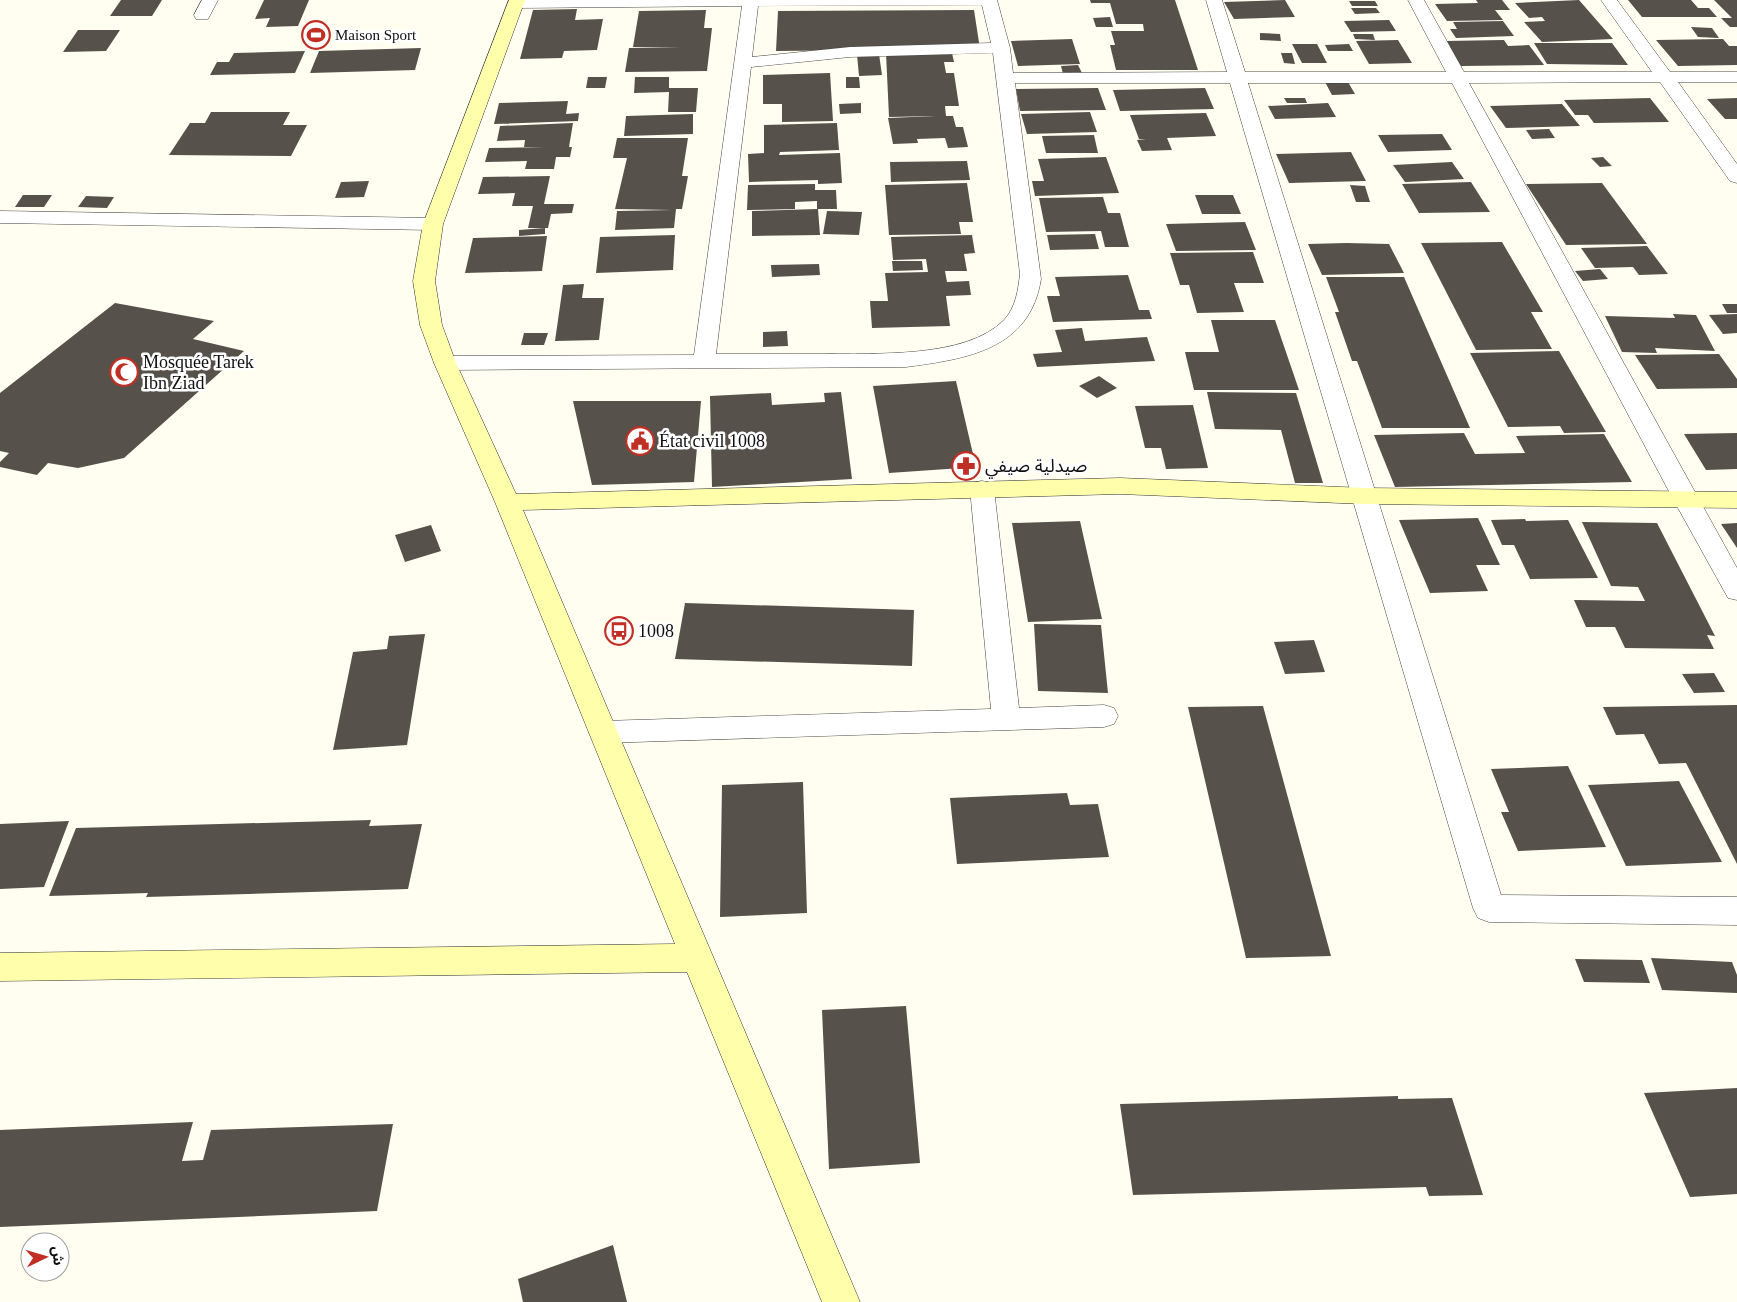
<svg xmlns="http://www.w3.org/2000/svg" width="1737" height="1302" font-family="'Times New Roman','Noto Sans Arabic',serif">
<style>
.building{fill:#57514b}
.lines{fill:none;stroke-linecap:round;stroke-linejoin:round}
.street-casing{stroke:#424242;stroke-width:1}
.secondary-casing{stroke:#313131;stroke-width:1}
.street{fill:#fff;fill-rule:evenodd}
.secondary{fill:#ffffab;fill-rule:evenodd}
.labels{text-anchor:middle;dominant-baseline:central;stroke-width:5;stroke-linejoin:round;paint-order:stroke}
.far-poi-label{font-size:15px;fill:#0f0f0f;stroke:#fff;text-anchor:start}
.poi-label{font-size:18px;fill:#0f0f0f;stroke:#fff;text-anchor:start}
</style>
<rect width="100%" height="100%" fill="#fffef0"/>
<path class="building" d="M 121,0 L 162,0 L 152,16 L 110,16 Z
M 264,0 L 309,0 L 298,26 L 266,27 L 270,18 L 255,19 Z
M 1090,0 L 1175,0 L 1198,70 L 1116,70 L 1110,45 L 1115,45 L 1111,31 L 1144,31 L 1143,24 L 1116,24 L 1110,3 L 1091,3 Z
M 1285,0 L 1295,17 L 1234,19 L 1224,2 Z
M 1476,0 L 1502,0 L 1510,10 L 1495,10 L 1503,20 L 1447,21 L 1435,4 L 1478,3 Z
M 1579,0 L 1613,39 L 1542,42 L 1524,22 L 1545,21 L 1542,17 L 1529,18 L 1515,3 Z
M 1628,0 L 1691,0 L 1698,8 L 1709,8 L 1717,17 L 1642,17 Z
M 1714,0 L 1737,0 L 1737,27 L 1730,27 L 1721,18 L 1732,18 Z
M 1349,1 L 1375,1 L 1378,6 L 1352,6 Z
M 1351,8 L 1376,8 L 1380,13 L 1355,14 Z
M 577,9 L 575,20 L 603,19 L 597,50 L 564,51 L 562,58 L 520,59 L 533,10 Z
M 706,10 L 704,28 L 712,28 L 707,71 L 625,72 L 629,48 L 680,47 L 633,47 L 639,11 Z
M 974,10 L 980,49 L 776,51 L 778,11 Z
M 1110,17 L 1113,27 L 1096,27 L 1093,18 Z
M 1389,20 L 1396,31 L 1351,32 L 1344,21 Z
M 1503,21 L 1514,36 L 1456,38 L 1450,29 L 1457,29 L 1453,22 Z
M 1691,27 L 1712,28 L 1719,38 L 1698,37 Z
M 78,30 L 120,30 L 106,51 L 63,52 Z
M 1260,33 L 1280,34 L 1281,41 L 1260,40 Z
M 1353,34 L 1373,34 L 1375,40 L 1355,39 Z
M 1072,39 L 1080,64 L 1018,66 L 1011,41 Z
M 1723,39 L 1729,46 L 1737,46 L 1737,65 L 1678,66 L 1656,40 Z
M 1398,40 L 1412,63 L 1369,64 L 1356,41 Z
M 1504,40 L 1508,46 L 1529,45 L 1544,65 L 1461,66 L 1445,41 Z
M 1534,43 L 1612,43 L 1628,65 L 1547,64 Z
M 1292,44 L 1317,44 L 1327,63 L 1302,63 Z
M 1349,44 L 1353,51 L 1328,51 L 1325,45 Z
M 421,48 L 415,70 L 310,73 L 319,51 Z
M 305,51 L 295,73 L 210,75 L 217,62 L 229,62 L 234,53 Z
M 886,53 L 952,53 L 954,62 L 944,62 L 946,73 L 954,73 L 959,106 L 945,106 L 946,116 L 953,116 L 956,127 L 963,127 L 968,147 L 948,148 L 945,138 L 917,139 L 918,143 L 893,144 L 888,118 L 936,116 L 889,117 Z
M 1281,53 L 1292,53 L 1295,64 L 1284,63 Z
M 879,54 L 882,75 L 859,76 L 857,55 Z
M 1078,65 L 1082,73 L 1063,74 L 1061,66 Z
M 830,73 L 833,121 L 782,122 L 782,104 L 763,104 L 763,75 Z
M 588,77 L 607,77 L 605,88 L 586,88 Z
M 635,77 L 669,77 L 669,88 L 698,88 L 696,112 L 668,112 L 669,92 L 634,93 Z
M 846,77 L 859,77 L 860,88 L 846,88 Z
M 1325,82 L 1348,82 L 1355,94 L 1332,95 Z
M 1098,88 L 1106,110 L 1020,111 L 1016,89 Z
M 1205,88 L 1214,109 L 1120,111 L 1113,90 Z
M 1284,98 L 1305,98 L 1307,103 L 1287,103 Z
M 1650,98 L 1669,122 L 1594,123 L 1588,115 L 1575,115 L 1564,100 Z
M 1737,98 L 1737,119 L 1725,119 L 1707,99 Z
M 568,101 L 566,114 L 579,113 L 578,121 L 494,124 L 499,103 Z
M 861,103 L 861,113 L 840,114 L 839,104 Z
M 1328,103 L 1336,117 L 1275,119 L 1268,106 Z
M 1562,104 L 1580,126 L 1506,128 L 1490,106 Z
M 211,112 L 290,112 L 283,125 L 307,125 L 291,156 L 169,155 L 190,123 L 205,123 Z
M 1090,112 L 1097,132 L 1027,134 L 1021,114 Z
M 1206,113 L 1216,136 L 1167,138 L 1172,150 L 1142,151 L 1137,140 L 1146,139 L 1139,139 L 1130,115 Z
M 693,114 L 693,134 L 624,136 L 626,116 Z
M 573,123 L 569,147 L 572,147 L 570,157 L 556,157 L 554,169 L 525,169 L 527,161 L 485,162 L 489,148 L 545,147 L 524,147 L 525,140 L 497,141 L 500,126 Z
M 837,123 L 839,150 L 780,152 L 779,155 L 840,153 L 842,183 L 818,184 L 818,180 L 749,182 L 748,154 L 764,153 L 764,125 Z
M 1549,129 L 1555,138 L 1532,139 L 1526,130 Z
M 1442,134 L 1452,150 L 1388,152 L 1378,135 Z
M 1094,135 L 1098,153 L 1046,153 L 1042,136 Z
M 617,138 L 688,138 L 682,176 L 688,176 L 682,209 L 676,209 L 674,228 L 615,230 L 617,211 L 673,210 L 615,209 L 627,158 L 613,158 Z
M 1351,152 L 1366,181 L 1289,183 L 1276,154 Z
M 1106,157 L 1119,193 L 1035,196 L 1032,181 L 1044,181 L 1038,159 Z
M 1603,157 L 1612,166 L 1600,167 L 1591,158 Z
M 967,161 L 970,180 L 891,182 L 890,162 Z
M 1452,162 L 1464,179 L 1405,182 L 1393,165 Z
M 550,176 L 544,204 L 574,204 L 572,213 L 551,214 L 548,228 L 528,228 L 533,206 L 512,206 L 515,193 L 478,194 L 483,177 Z
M 369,181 L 364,197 L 335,198 L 341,182 Z
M 1471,182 L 1490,212 L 1419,213 L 1402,184 Z
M 967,183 L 973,222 L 959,222 L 961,234 L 889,235 L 885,185 Z
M 1602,183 L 1647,244 L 1566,245 L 1526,184 Z
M 815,184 L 815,190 L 836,190 L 837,209 L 818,209 L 820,235 L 752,236 L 752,211 L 817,209 L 817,201 L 795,202 L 795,209 L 747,210 L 748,185 Z
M 1350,185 L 1365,186 L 1370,202 L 1356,202 Z
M 23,195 L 52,195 L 44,207 L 15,207 Z
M 1195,195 L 1233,195 L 1241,214 L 1202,214 Z
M 86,196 L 114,197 L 107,208 L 78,207 Z
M 1103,197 L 1108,213 L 1120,213 L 1129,247 L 1105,247 L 1101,231 L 1046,232 L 1039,198 Z
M 827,211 L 862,212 L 859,235 L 823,234 Z
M 1245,222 L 1256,250 L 1176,251 L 1166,224 Z
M 545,228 L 545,234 L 519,236 L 519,230 Z
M 1095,234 L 1099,249 L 1050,250 L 1047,235 Z
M 675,235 L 673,270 L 596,273 L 600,237 Z
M 972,235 L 975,253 L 964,254 L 967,271 L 945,271 L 947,282 L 969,281 L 971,295 L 946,296 L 950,326 L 872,328 L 870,301 L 888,301 L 885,273 L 928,272 L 926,259 L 893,260 L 891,237 Z
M 547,236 L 542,271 L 465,273 L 473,238 Z
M 1502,242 L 1543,312 L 1531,312 L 1552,349 L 1476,350 L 1421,243 Z
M 1347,243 L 1389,244 L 1404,273 L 1322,275 L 1308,244 Z
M 1647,246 L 1668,274 L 1639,275 L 1633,267 L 1595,268 L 1581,248 Z
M 1253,252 L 1264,283 L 1234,283 L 1244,312 L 1197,313 L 1189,285 L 1180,285 L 1170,253 Z
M 892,261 L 922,261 L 923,270 L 893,271 Z
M 819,264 L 820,275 L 772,277 L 771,265 Z
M 1600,269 L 1608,279 L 1583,281 L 1575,271 Z
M 1128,275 L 1139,310 L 1149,310 L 1152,319 L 1053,322 L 1047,296 L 1060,296 L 1055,277 Z
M 1326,277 L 1404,277 L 1470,428 L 1382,428 L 1357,361 L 1352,361 L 1335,312 L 1339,312 Z
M 584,284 L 582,298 L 604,298 L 599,340 L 555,341 L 563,285 Z
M 115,303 L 214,321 L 193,339 L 244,351 L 124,458 L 78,468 L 48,463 L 37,475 L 0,467 L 0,462 L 9,453 L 0,451 L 0,393 Z
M 1722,304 L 1737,304 L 1737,313 L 1727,313 Z
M 1673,314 L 1696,315 L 1715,351 L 1655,348 L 1657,353 L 1622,352 L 1605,316 L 1675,318 Z
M 1737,314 L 1737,333 L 1723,334 L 1709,315 Z
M 1211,320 L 1275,320 L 1299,390 L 1194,390 L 1185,352 L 1219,352 Z
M 1082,328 L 1085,341 L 1147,337 L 1155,361 L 1037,367 L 1033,354 L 1062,352 L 1055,330 Z
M 787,331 L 788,346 L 763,347 L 763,332 Z
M 524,333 L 548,333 L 544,345 L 521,345 Z
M 1559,351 L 1606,432 L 1564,433 L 1560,426 L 1508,427 L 1470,353 Z
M 1719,354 L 1737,379 L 1737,388 L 1657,389 L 1635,355 Z
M 1099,376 L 1117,388 L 1097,398 L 1079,386 Z
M 956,381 L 976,467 L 889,473 L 873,386 Z
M 841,392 L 852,479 L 712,487 L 710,396 L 771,393 L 772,405 L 825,402 L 824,393 Z
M 1207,392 L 1296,393 L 1323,483 L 1295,483 L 1281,430 L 1215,429 Z
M 573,401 L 701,401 L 694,482 L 592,485 Z
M 1193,405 L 1208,468 L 1166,469 L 1161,448 L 1145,448 L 1135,406 Z
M 1464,433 L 1475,454 L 1525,453 L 1516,436 L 1604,434 L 1632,482 L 1395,487 L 1374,435 Z
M 1737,433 L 1737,469 L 1706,470 L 1684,434 Z
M 1478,518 L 1500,565 L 1476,565 L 1488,591 L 1430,593 L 1399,520 Z
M 1525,519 L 1526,521 L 1568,520 L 1598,578 L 1530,579 L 1514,545 L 1502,545 L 1491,520 Z
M 1080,521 L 1102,619 L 1028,622 L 1012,523 Z
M 1582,522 L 1657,523 L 1715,636 L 1707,635 L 1714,649 L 1625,648 L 1615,627 L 1586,627 L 1574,600 L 1645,601 L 1638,587 L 1611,586 Z
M 1737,523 L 1737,548 L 1721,524 Z
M 431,525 L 441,551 L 405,562 L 395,535 Z
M 685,603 L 914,610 L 912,666 L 675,659 Z
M 1034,624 L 1101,625 L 1108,693 L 1038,691 Z
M 425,634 L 407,745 L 333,750 L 353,652 L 387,649 L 389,636 Z
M 1314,640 L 1325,672 L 1285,674 L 1274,642 Z
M 1714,673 L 1725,692 L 1694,693 L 1682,674 Z
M 1737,705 L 1737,864 L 1686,763 L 1659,764 L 1644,734 L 1616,735 L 1603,707 Z
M 1263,706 L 1331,956 L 1246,958 L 1188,707 Z
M 1568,766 L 1606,847 L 1518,851 L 1501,812 L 1509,812 L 1491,769 Z
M 1679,781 L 1722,862 L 1626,866 L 1588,785 Z
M 803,782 L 807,913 L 720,917 L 722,785 Z
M 1067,793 L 1070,805 L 1098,804 L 1109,857 L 957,864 L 950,798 Z
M 371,820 L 369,826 L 422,824 L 408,889 L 146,897 L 148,893 L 49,896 L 76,828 Z
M 69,821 L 44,887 L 0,889 L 0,824 Z
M 1651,958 L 1732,962 L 1737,975 L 1737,993 L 1662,990 Z
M 1575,959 L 1642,960 L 1650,983 L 1584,982 Z
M 906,1006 L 920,1163 L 829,1169 L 822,1010 Z
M 1737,1088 L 1737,1194 L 1690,1197 L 1644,1093 Z
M 1398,1096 L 1398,1099 L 1452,1098 L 1483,1195 L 1429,1196 L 1426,1187 L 1133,1195 L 1120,1104 Z
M 193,1122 L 182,1161 L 203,1160 L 211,1130 L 393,1124 L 377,1211 L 0,1227 L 0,1130 Z
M 613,1245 L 627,1302 L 523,1302 L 518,1279 Z"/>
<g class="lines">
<defs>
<path id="street" d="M 202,0 L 218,0 L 208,19 L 196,19 L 194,15 Z
M 510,0 L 997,0 L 1010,48 L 1013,73 L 1227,72 L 1206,0 L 1222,0 L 1245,72 L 1446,72 L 1408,0 L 1424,0 L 1464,72 L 1652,72 L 1601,0 L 1617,0 L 1670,72 L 1737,72 L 1737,82 L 1678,82 L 1737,164 L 1737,183 L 1730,181 L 1660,82 L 1469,83 L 1737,568 L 1737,600 L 1728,598 L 1673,499 L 1452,83 L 1248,83 L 1501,895 L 1737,897 L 1737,925 L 1489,922 L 1478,918 L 1473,908 L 1230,83 L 1015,83 L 1041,279 C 1030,350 966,359 906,367 L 445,370 L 437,368 L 434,363 L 437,358 L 445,356 L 694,355 L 742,6 L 516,8 L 510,6 L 508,3 ZM 982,5 L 991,43 L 850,47 L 752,57 L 758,6 ZM 993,53 L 1020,274 C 1018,290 1016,307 1004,320 C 966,359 874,353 823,354 C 788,354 752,354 716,354 L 751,67 L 850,57 Z
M 0,211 L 433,218 L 440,220 L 443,224 L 440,228 L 433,230 L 0,223 Z
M 982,481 L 991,483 L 994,489 L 1019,708 L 1104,705 L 1114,708 L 1118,716 L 1114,724 L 1104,727 L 603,743 L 593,740 L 589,732 L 593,724 L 603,721 L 991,709 L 970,489 L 973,483 Z"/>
<path id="secondary" d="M 509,0 L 525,0 L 443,224 L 435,281 L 442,325 L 456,363 L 516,494 L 1120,478 L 1365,488 L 1737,492 L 1737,508 L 1365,504 L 1120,494 L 523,510 L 860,1302 L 822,1302 L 687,972 L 0,981 L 0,953 L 675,944 L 495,502 L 434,363 L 420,325 L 413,281 L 423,224 Z"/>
</defs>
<use href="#street" class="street-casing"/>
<use href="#secondary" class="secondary-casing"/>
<use href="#street" class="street"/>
<use href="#secondary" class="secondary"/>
</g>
<defs>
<symbol id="stadium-ring" viewBox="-11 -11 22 22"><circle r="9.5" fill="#fff" stroke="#c12e24" stroke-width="1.5"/><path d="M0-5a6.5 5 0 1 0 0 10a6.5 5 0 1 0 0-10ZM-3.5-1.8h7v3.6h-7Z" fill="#c12e24"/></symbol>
<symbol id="mosque-ring" viewBox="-11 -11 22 22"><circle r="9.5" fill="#fff" stroke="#c12e24" stroke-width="1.5"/><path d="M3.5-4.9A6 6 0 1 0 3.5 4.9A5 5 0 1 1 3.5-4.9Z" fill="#c12e24"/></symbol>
<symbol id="civic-ring" viewBox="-11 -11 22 22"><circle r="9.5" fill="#fff" stroke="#c12e24" stroke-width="1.5"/><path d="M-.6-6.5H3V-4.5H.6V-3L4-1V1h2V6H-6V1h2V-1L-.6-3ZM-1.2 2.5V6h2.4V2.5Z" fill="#c12e24"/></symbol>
<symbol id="pharmacy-ring" viewBox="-11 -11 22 22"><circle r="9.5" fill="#fff" stroke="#c12e24" stroke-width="1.5"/><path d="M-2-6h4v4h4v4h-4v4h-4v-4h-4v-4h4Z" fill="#c12e24"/></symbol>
<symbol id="bus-ring" viewBox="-11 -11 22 22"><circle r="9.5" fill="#fff" stroke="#c12e24" stroke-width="1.5"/><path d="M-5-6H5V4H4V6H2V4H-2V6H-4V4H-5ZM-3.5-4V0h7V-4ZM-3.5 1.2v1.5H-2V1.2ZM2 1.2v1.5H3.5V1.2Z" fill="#c12e24"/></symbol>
</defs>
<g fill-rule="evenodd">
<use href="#stadium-ring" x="300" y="19" width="32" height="32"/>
<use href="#mosque-ring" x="108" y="356" width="32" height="32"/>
<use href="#civic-ring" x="624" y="425" width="32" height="32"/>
<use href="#pharmacy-ring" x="950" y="450" width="32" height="32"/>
<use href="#bus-ring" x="603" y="615" width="32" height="32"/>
</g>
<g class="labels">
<g class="far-poi-label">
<text x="335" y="35">Maison Sport</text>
</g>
<g class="poi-label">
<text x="143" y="362">Mosquée Tarek<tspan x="143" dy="21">Ibn Ziad</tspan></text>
<text x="659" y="441">État civil 1008</text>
<text x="985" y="466">صيدلية صيفي</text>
<text x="638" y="631">1008</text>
</g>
</g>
<g transform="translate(45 1257) rotate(85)"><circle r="24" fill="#ffffff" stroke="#9f9f9f"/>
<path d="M0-4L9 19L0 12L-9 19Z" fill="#c12e24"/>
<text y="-8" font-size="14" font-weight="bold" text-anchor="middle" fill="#0f0f0f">ش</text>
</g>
</svg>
